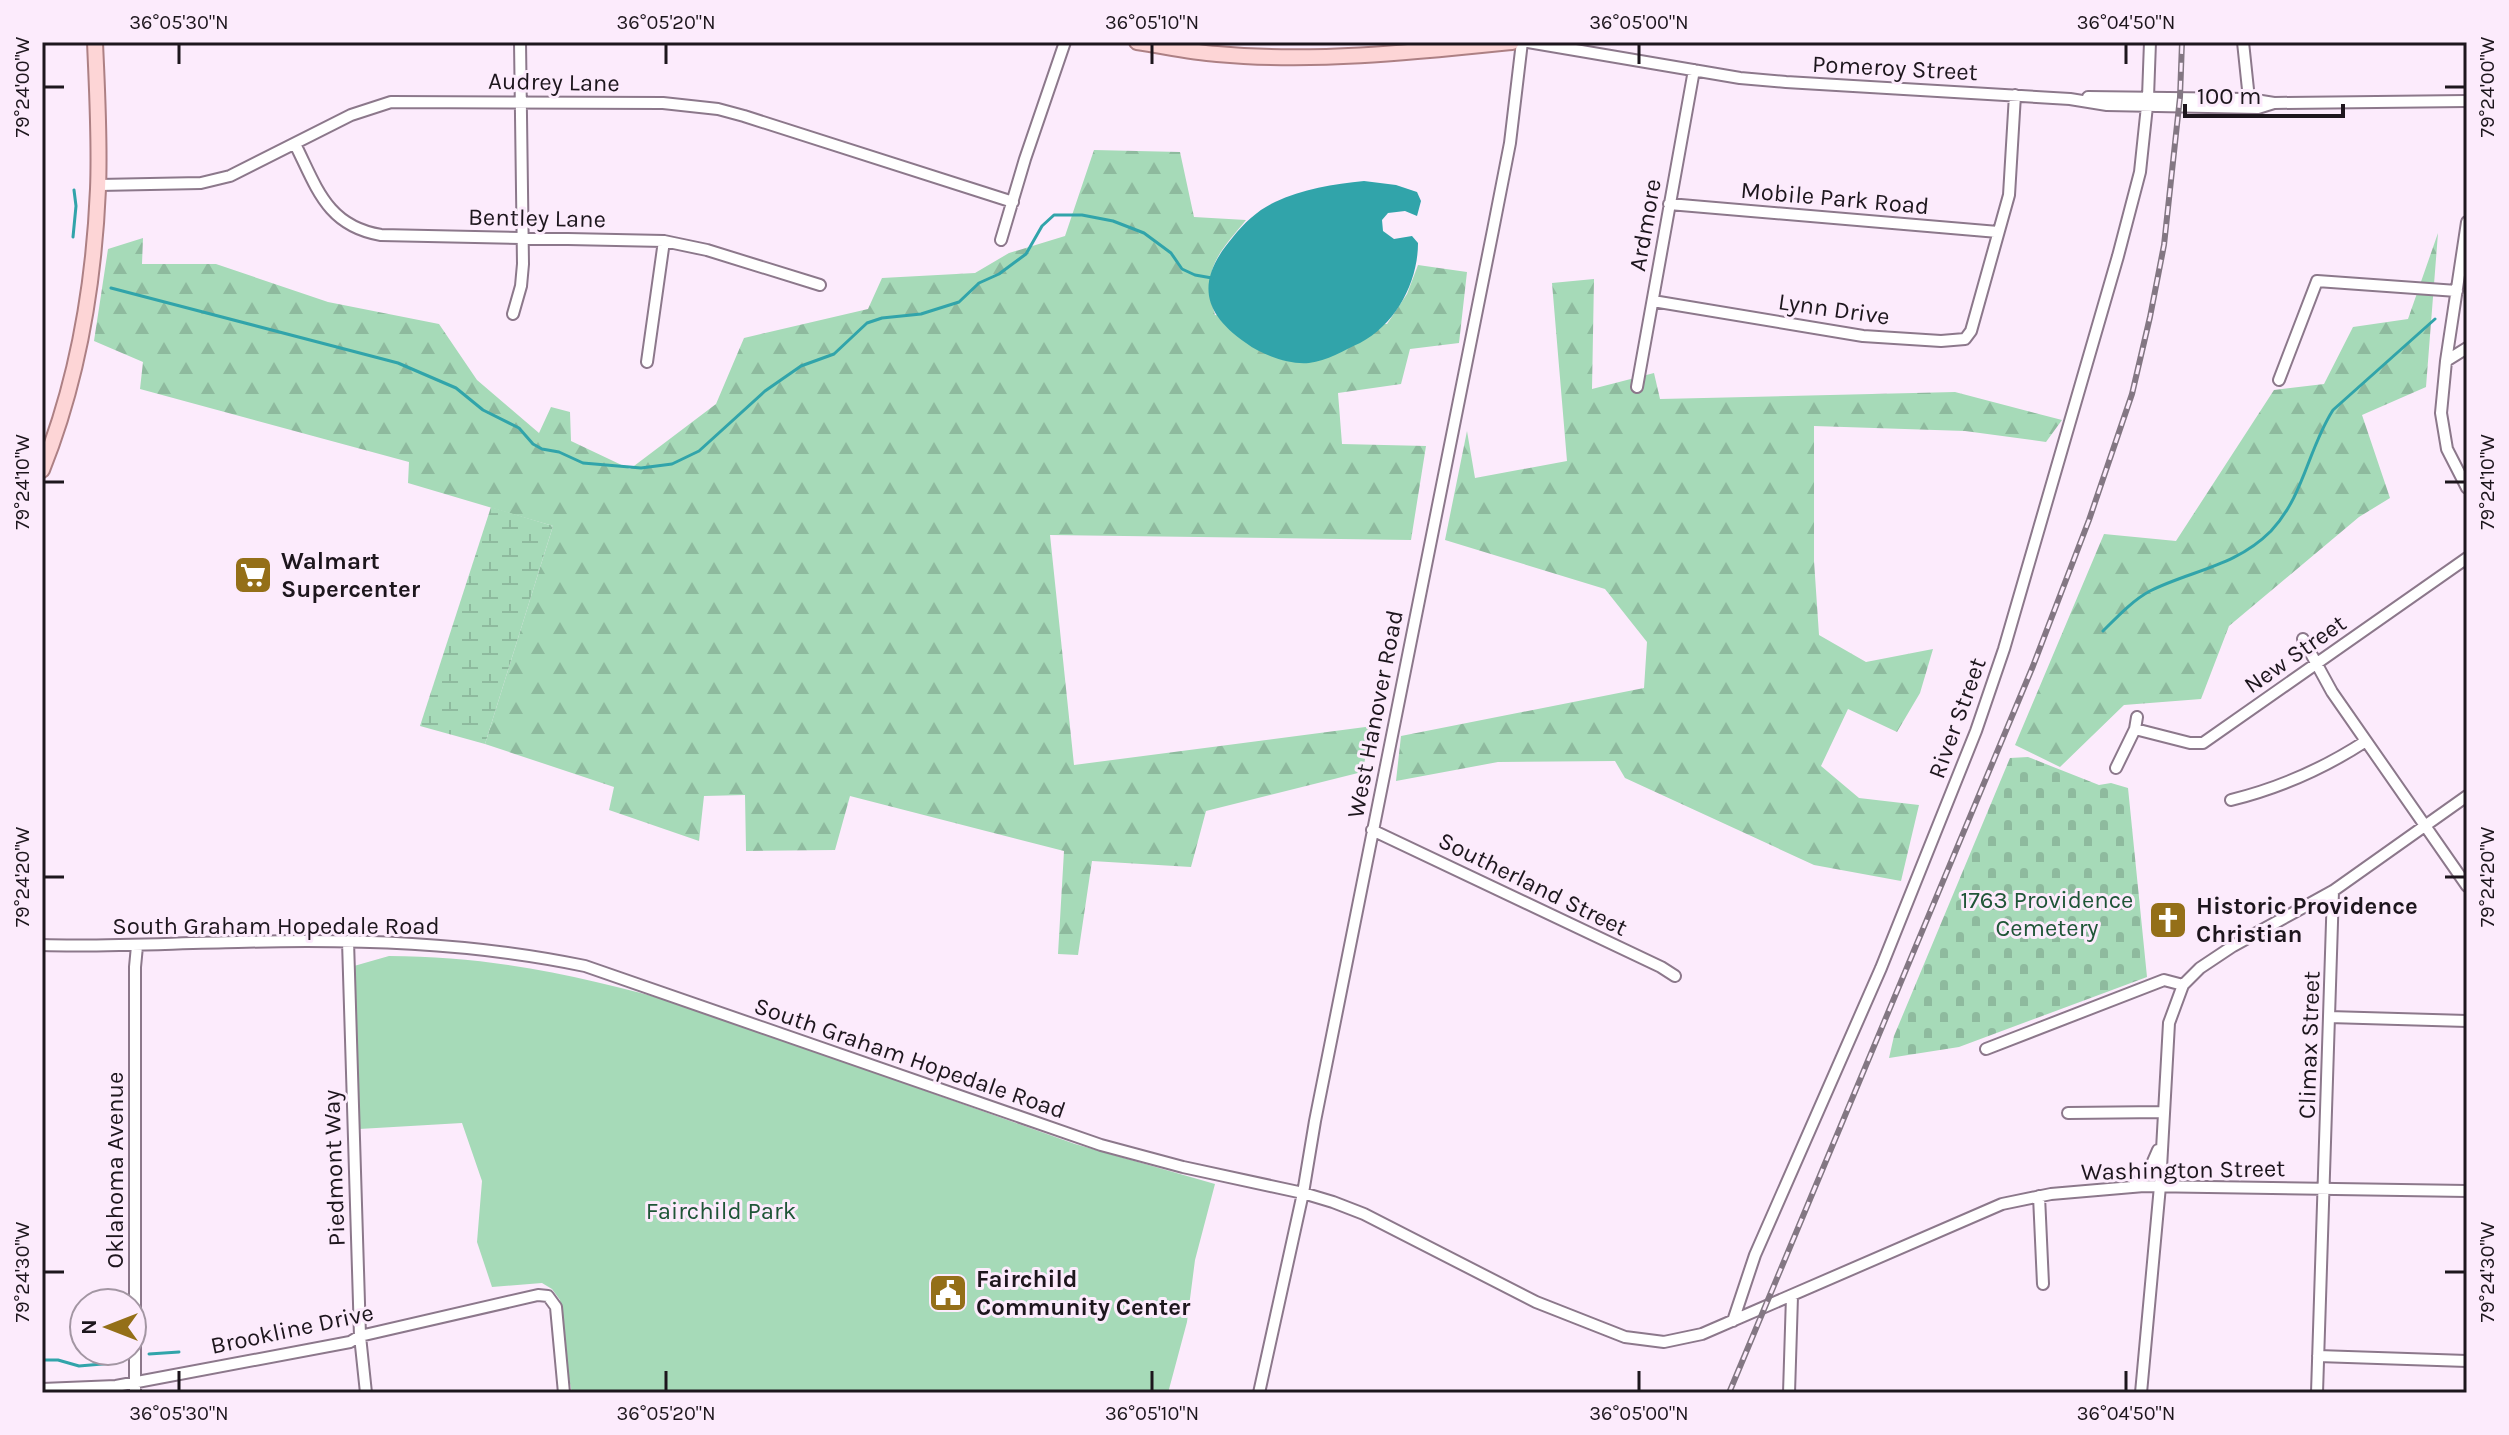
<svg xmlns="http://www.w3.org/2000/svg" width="2509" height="1435" font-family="Karla,sans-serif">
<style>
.green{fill:#a6dab8}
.forest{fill:url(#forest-firs)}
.wetland{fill:url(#wetland-marsh)}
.cemetery{fill:url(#cemetery-stones)}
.water{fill:#31a4aa}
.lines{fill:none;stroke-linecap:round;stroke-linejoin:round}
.stream{stroke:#31a4aa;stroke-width:3}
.minor-casing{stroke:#8c788b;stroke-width:14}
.major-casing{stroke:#ad8084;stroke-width:18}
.minor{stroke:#fff;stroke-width:10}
.major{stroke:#fdd5d6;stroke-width:14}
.rail-casing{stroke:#837783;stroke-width:6}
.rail{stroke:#fcebfc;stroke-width:3;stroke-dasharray:9;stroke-linecap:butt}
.ticks{fill:none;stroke:#1d161d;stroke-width:3}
.labels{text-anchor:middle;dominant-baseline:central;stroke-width:6;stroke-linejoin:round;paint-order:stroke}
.street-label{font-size:24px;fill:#1d161d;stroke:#fcebfc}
.poi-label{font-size:24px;font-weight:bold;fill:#1d161d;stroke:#fcebfc;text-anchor:start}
.park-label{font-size:24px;fill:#1f5537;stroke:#fcebfc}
.neatline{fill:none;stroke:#1d161d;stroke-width:3}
.ticks-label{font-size:20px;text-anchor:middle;fill:#1d161d}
</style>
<defs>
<pattern id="forest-firs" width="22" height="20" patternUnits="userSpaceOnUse" patternTransform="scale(2)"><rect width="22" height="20" fill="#a6dab8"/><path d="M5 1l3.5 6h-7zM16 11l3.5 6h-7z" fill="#8eba9e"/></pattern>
<pattern id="wetland-marsh" width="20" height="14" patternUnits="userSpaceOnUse" patternTransform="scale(2)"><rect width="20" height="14" fill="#a6dab8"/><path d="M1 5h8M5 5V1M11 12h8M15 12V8" fill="none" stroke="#8eba9e"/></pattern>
<pattern id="cemetery-stones" width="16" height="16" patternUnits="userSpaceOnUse" patternTransform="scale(2)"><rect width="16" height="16" fill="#a6dab8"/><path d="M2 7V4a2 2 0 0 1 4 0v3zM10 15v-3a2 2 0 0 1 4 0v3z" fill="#8eba9e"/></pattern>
</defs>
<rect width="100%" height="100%" fill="#fcebfc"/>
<path class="green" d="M 389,956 C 492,956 586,977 684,1005 L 1075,1144 L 1215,1184 L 1195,1260 L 1187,1322 L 1168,1393 L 572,1393 L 563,1350 L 560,1300 L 552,1289 L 542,1283 L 492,1287 L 477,1242 L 482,1181 L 462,1123 L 359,1129 L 354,966 Z"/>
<path class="forest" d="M 1094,150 L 1180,152 L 1194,217 L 1246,220 C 1218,254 1201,269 1215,315 L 1387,324 L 1407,294 L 1418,265 L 1467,272 L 1459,343 L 1410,349 L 1401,384 L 1338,393 L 1342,444 L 1426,446 L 1411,540 L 1050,535 L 1074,765 L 1373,726 L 1362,772 L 1206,811 L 1191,867 L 1092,861 L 1078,955 L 1058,954 L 1064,851 L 850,796 L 835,850 L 746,851 L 745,795 L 704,796 L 699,841 L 609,810 L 614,787 L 485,744 L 553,526 L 408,483 L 409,462 L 140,389 L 143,362 L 94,341 L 108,249 L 143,238 L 142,264 L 216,264 L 328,302 L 439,324 L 477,380 L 539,433 L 551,407 L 570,412 L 571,441 L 630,469 L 716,404 L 744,338 L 868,309 L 882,278 L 975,273 L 1009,253 L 1065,236 Z
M 2438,233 L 2426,387 L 2362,415 L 2390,498 L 2359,517 L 2229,626 L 2201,699 L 2124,705 L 2060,767 L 2015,745 L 2104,534 L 2176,541 L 2274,390 L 2324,384 L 2353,327 L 2408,319 Z
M 1594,279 L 1592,389 L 1654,373 L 1660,399 L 1955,392 L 2062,420 L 2046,442 L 1965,431 L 1814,426 L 1814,561 L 1819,635 L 1866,662 L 1933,649 L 1920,693 L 1897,732 L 1848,709 L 1821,766 L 1859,798 L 1919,805 L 1901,881 L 1814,865 L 1625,778 L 1615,761 L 1498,762 L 1396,781 L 1401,736 L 1644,688 L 1647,642 L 1605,589 L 1445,540 L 1467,431 L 1475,478 L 1567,461 L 1552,283 Z"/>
<path class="wetland" d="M 491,507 L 553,526 L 485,744 L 420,726 Z"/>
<path class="cemetery" d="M 2028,757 L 2099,785 L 2111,783 L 2128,788 L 2147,977 L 1959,1047 L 1889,1058 L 1894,1036 L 2010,758 Z"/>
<path class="water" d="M 1364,181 L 1396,185 L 1417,192 L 1421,201 L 1417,216 L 1405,211 L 1388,213 L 1382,220 L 1383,231 L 1394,239 L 1412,236 L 1418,243 C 1418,282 1396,324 1360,343 C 1344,350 1327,361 1309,363 C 1289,365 1262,355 1246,343 C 1200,311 1197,279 1233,237 C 1245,222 1258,210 1275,202 C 1302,189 1334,184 1364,181 Z"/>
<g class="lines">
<path class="stream" d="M 73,237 L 76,206 L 74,190
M 111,288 L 398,363 L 456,388 L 483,410 L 519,428 L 533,444 L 542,449 L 559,452 L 583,463 L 641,468 L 672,464 L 699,451 L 765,391 L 801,366 L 834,354 L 867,323 L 882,318 L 921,314 L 959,302 L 979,283 L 999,274 L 1026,254 L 1042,226 L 1054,215 L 1082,215 L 1113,221 L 1144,233 L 1171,253 L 1182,269 L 1195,275 L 1212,278
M 2103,631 C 2117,617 2133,600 2150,591 C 2192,570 2235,567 2271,531 C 2304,496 2308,449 2333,410 L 2435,319
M 149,1354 L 179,1352
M 42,1360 L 58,1360 L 79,1366 L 114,1363"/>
<defs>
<path id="minor" d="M 1528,42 L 1740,78 L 1786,82 L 2070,99 L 2107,105 L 2258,108 L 2274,103
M 2243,42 L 2249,99
M 2088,97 L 2249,99 L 2274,103 L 2467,101
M 2148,97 L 2150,42
M 295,144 C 317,188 327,226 381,235 L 664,241 L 707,250 L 820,285
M 99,185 L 201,183 L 230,176 L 351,115 L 391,102 L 663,103 L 718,109 L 744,116 L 1013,202
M 1669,204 L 1998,232
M 2467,222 L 2446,361 L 2441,413 L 2447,449 L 2467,488
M 1001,240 L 1025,159 L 1065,42
M 1653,301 L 1863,336 L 1941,341 L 1965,339 L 1971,331 L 2009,195 L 2015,95
M 513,314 L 521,286 L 523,264 L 520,42
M 2446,361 L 2467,348
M 647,362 L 664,241
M 2279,380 L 2317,281 L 2457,291
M 1637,387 L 1694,70
M 2303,639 L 2332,692 L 2467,886
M 2135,729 L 2190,743 L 2203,743 L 2467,558
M 2116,768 L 2135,729 L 2137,717
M 2231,800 C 2280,788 2323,769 2366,741
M 1372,830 L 1661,967 L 1675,976
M 348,941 L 360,1336 L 366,1393
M 42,945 C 108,947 172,943 238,942 C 354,939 470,942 585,966 L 1101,1145 L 1183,1167 L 1303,1193 L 1333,1202 L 1364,1214 L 1536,1302 L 1625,1337 L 1664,1342 L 1702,1334 L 2002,1204 L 2051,1194 L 2144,1186 L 2467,1191
M 2329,1017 L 2467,1021
M 1986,1049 L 2164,980 L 2183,985
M 2068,1113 L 2163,1112
M 2134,1185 L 2148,1173 L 2158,1150
M 2039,1196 L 2043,1284
M 1733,1321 L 1755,1255 L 1881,968 L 1976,731 L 2004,649 L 2118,256 L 2140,172 L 2147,106
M 2318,1356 L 2467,1361
M 42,1389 L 116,1386 L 350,1342 L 360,1336 L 538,1295 L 548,1296 L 556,1307 L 564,1393
M 135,1393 L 135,967 L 137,946
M 1259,1393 L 1303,1193 L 1315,1121 L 1493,230 L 1510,143 L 1522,42
M 1789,1393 L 1792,1296
M 2141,1393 L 2160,1186 L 2169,1023 L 2183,985 L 2200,968 L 2233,946 L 2333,891 L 2467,796
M 2317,1393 L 2333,891"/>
<path id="major" d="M 1137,42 C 1164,46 1190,52 1217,54 C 1314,63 1415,52 1512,42
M 42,470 C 78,380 94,284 98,189 C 100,140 97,91 95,42"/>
</defs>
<use href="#minor" class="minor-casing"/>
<use href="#major" class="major-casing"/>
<use href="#minor" class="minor"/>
<use href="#major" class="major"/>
<defs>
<path id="rail" d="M 1729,1393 L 2033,666 L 2089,520 L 2132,394 L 2150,317 L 2164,245 L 2180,97 L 2182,42"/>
</defs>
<use href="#rail" class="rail-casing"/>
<use href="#rail" class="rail"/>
</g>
<path class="ticks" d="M 179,44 L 179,64M 666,44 L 666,64M 1152,44 L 1152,64M 1639,44 L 1639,64M 2126,44 L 2126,64M 44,87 L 64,87M 2445,87 L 2465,87M 44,482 L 64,482M 2445,482 L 2465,482M 44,877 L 64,877M 2445,877 L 2465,877M 44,1272 L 64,1272M 2445,1272 L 2465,1272M 179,1371 L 179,1391M 666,1371 L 666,1391M 1152,1371 L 1152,1391M 1639,1371 L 1639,1391M 2126,1371 L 2126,1391"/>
<defs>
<symbol id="supermarket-square" viewBox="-11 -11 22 22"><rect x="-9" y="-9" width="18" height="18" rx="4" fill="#946f18" stroke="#fcebfc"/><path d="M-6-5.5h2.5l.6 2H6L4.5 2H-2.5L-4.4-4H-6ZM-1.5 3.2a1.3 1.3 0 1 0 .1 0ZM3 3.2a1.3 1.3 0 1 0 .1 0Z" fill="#fff"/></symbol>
<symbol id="church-square" viewBox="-11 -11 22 22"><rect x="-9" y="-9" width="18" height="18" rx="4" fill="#946f18" stroke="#fcebfc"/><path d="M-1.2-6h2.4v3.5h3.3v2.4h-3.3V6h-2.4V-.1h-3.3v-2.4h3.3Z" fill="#fff"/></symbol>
<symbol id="civic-square" viewBox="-11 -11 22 22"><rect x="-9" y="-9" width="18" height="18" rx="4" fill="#946f18" stroke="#fcebfc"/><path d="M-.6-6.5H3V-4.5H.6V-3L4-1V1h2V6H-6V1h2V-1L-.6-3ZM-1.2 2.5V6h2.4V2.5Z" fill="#fff"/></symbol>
</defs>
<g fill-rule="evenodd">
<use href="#supermarket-square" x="231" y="553" width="44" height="44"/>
<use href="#church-square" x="2146" y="898" width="44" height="44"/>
<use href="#civic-square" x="926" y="1271" width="44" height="44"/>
</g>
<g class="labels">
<g class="street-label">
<text transform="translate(1895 68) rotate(3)">Pomeroy Street</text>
<text transform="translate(554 82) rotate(1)">Audrey Lane</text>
<text transform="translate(1835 198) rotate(5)">Mobile Park Road</text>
<text transform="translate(537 218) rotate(1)">Bentley Lane</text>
<text transform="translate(1645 225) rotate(-80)">Ardmore</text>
<text transform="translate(1834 309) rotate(8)">Lynn Drive</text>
<text transform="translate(2295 654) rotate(-35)">New Street</text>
<text transform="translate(1375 714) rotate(-79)">West Hanover Road</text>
<text transform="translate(1957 718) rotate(-70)">River Street</text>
<text transform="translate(1533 884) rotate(26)">Southerland Street</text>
<text x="276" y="926">South Graham Hopedale Road</text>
<text transform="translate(2309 1045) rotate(-88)">Climax Street</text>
<text transform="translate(910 1058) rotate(19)">South Graham Hopedale Road</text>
<text transform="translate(334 1168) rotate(-92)">Piedmont Way</text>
<text transform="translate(115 1170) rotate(-90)">Oklahoma Avenue</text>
<text transform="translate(2183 1170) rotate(-1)">Washington Street</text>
<text transform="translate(292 1329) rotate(-12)">Brookline Drive</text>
</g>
<g class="poi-label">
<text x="281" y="561">Walmart<tspan x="281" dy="28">Supercenter</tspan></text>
<text x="2196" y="906">Historic Providence<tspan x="2196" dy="28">Christian</tspan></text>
<text x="976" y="1279">Fairchild<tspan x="976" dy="28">Community Center</tspan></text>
</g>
<g class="park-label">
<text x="2047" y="900">1763 Providence<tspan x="2047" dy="28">Cemetery</tspan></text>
<text x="721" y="1211">Fairchild Park</text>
</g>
</g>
<rect width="2509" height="1435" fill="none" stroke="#fcebfc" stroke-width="88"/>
<g transform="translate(108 1327) rotate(270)"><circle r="38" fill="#fcebfc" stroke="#a396a3" stroke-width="2"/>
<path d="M0-6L14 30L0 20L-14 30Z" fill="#946f18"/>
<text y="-12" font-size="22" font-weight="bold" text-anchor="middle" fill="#1d161d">N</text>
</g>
<path d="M2185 104v12h158v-12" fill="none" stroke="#1d161d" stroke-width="4"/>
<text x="2197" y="104" font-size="24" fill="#1d161d" stroke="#fcebfc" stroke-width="6" paint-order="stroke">100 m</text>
<rect x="44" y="44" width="2421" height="1347" class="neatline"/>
<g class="ticks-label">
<text x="179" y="29">36°05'30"N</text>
<text x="666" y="29">36°05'20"N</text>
<text x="1152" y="29">36°05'10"N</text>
<text x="1639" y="29">36°05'00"N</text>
<text x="2126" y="29">36°04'50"N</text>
<text transform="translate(2487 87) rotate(-90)" y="7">79°24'00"W</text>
<text transform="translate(22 87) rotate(-90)" y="7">79°24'00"W</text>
<text transform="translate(2487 482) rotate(-90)" y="7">79°24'10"W</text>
<text transform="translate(22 482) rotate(-90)" y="7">79°24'10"W</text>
<text transform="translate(2487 877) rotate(-90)" y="7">79°24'20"W</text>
<text transform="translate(22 877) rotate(-90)" y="7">79°24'20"W</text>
<text transform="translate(2487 1272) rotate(-90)" y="7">79°24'30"W</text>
<text transform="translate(22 1272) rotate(-90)" y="7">79°24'30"W</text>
<text x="179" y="1420">36°05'30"N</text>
<text x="666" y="1420">36°05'20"N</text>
<text x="1152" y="1420">36°05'10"N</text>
<text x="1639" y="1420">36°05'00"N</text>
<text x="2126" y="1420">36°04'50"N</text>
</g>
</svg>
